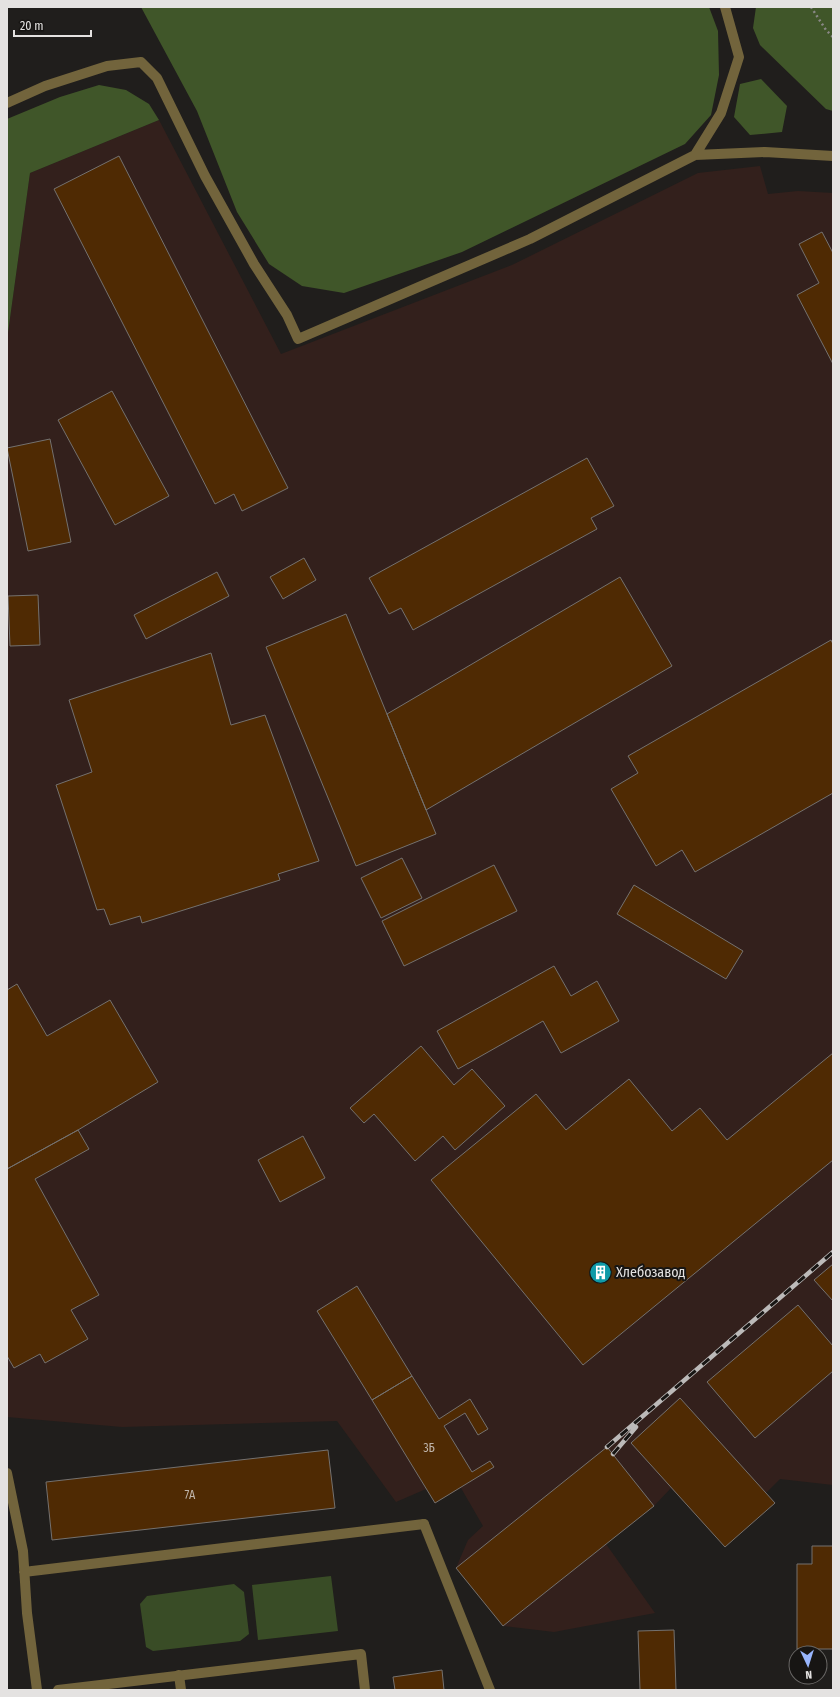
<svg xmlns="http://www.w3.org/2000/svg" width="840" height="1697" font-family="'Fira Sans Condensed',sans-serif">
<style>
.industrial{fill:#33201c}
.green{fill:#394c26}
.forest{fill:#405629}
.building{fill:#4f2a03;stroke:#74716f}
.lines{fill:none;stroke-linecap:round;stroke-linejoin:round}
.path{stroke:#8a8887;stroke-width:2.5;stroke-dasharray:2 3;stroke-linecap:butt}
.lane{stroke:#72643c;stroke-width:10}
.street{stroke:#72643c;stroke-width:10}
.rail-casing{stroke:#bcbab9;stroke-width:4.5}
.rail{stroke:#171513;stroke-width:3;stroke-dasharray:9;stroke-linecap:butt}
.labels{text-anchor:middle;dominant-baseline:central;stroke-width:4;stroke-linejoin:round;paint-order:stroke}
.number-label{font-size:12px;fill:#bfb4aa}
.poi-label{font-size:14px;fill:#e4e2e1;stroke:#171513;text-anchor:start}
</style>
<rect width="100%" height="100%" fill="#201e1c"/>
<path class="industrial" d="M 159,120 L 281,354 L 512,265 L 698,173 L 760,166 L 768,194 L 798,191 L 833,193 L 833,1485 L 780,1479 L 766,1493 L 775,1503 L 725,1547 L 671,1488 L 654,1506 L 606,1544 L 655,1613 L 554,1632 L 503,1626 L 456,1568 L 468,1540 L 483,1526 L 461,1488 L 435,1503 L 426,1489 L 396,1502 L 337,1421 L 122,1427 L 7,1417 L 7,340 L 30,173 Z"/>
<path class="green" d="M 331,1576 L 338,1631 L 258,1640 L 252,1585 Z
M 234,1584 L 244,1592 L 249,1634 L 240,1641 L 153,1651 L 146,1647 L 140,1604 L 147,1596 Z"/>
<path class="forest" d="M 141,7 L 709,7 L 718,31 L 719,75 L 711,115 L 685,144 L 462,252 L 344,293 L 302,286 L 269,264 L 237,212 L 197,111 Z
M 756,7 L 833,7 L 833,111 L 826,109 L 760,45 L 753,28 Z
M 761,79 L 787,106 L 782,132 L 750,135 L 734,117 L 740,84 Z
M 99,85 L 126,90 L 149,104 L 159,120 L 30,173 L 7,340 L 7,119 L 60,97 Z"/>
<path class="building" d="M 119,156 L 288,488 L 242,511 L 234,494 L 215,504 L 54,189 Z
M 822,232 L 833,253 L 833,364 L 797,295 L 819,283 L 799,244 Z
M 112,391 L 169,496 L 115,525 L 58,420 Z
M 50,439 L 71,542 L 28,551 L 7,448 Z
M 587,458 L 614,506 L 591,518 L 597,529 L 413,630 L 401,608 L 389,614 L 369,578 Z
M 304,558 L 316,580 L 283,599 L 270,577 Z
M 217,572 L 229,596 L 146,639 L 134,615 Z
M 620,577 L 672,666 L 426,810 L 387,714 Z
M 38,595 L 40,645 L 10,646 L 8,596 Z
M 346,614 L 436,834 L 356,866 L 266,647 Z
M 831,640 L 833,644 L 833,793 L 695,872 L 682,850 L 656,866 L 611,789 L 638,773 L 628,756 Z
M 211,653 L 231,725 L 265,715 L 319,861 L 278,874 L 280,880 L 142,923 L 140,916 L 110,925 L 104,909 L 97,910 L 56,785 L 92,772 L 69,700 Z
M 402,858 L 422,898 L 381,918 L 361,878 Z
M 494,865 L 517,911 L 404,966 L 382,921 Z
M 634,885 L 743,951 L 726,979 L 617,914 Z
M 554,966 L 571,996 L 597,981 L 619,1021 L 561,1053 L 543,1021 L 458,1069 L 437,1031 Z
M 17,984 L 47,1036 L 110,1000 L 158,1082 L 78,1130 L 7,1169 L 7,990 Z
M 421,1046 L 454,1085 L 472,1069 L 505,1106 L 455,1150 L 443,1136 L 415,1161 L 374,1114 L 364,1123 L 350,1108 Z
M 833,1053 L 833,1160 L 583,1365 L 431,1180 L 536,1094 L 566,1130 L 629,1079 L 672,1131 L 700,1108 L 727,1140 Z
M 78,1130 L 89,1149 L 35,1179 L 99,1295 L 71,1310 L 88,1339 L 45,1363 L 40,1354 L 14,1368 L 7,1356 L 7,1169 Z
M 303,1136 L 325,1178 L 280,1202 L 258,1160 Z
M 833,1264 L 833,1301 L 814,1280 Z
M 357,1286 L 412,1376 L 372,1400 L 317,1311 Z
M 798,1305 L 833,1346 L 833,1371 L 755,1438 L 707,1382 Z
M 412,1376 L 439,1419 L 470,1399 L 488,1429 L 478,1435 L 465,1413 L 444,1426 L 472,1472 L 490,1461 L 494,1467 L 435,1503 L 372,1400 Z
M 680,1398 L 775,1503 L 725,1547 L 631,1443 Z
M 607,1447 L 654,1506 L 503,1626 L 456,1568 Z
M 328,1450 L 335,1508 L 52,1540 L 46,1482 Z
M 812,1546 L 833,1546 L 833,1649 L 797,1649 L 797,1564 L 812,1564 Z
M 674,1630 L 676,1690 L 640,1690 L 638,1631 Z
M 442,1670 L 444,1690 L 395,1690 L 393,1677 Z"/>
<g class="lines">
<path class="path" d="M 811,7 L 826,30 L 833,37"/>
<path class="lane" d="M 7,1473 L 23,1551 L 27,1613 L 37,1690
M 24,1572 L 424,1524
M 179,1675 L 181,1690
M 58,1690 L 361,1654 L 365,1690"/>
<path class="street" d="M 7,103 L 45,86 L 107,66 L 141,62 L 157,78 L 205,176 L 254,264 L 287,315 L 298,339 L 530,239 L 695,155 L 765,152 L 833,156
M 695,155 L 721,113 L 739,57 L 725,7
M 424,1524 L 490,1690"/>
<defs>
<path id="rail" d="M 607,1447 L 833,1252
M 613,1454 L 636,1427"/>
</defs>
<use href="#rail" class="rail-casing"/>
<use href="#rail" class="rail"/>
</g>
<defs>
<symbol id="building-disc" viewBox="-11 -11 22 22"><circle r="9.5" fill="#0f9aa8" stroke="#171513"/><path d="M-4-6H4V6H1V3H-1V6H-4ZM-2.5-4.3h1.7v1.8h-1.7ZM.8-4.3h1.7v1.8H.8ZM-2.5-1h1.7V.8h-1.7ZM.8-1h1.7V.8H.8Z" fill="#fff"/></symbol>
</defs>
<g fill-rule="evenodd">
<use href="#building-disc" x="588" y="1260" width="25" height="25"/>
</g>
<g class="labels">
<g class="number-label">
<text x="429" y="1448">3Б</text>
<text x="190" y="1495">7А</text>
</g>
<g class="poi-label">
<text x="616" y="1272">Хлебозавод</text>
</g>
</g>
<rect width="840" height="1697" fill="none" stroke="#e4e2e1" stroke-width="16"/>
<g transform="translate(808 1665) rotate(176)"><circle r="19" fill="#171513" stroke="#696765"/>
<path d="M0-3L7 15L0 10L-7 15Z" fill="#98b5fd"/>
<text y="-6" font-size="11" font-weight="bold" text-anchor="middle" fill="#e4e2e1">N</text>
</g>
<path d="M14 30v6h77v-6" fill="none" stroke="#e4e2e1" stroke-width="2"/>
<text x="20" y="30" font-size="12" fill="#e4e2e1" stroke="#171513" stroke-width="3" paint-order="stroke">20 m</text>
</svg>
